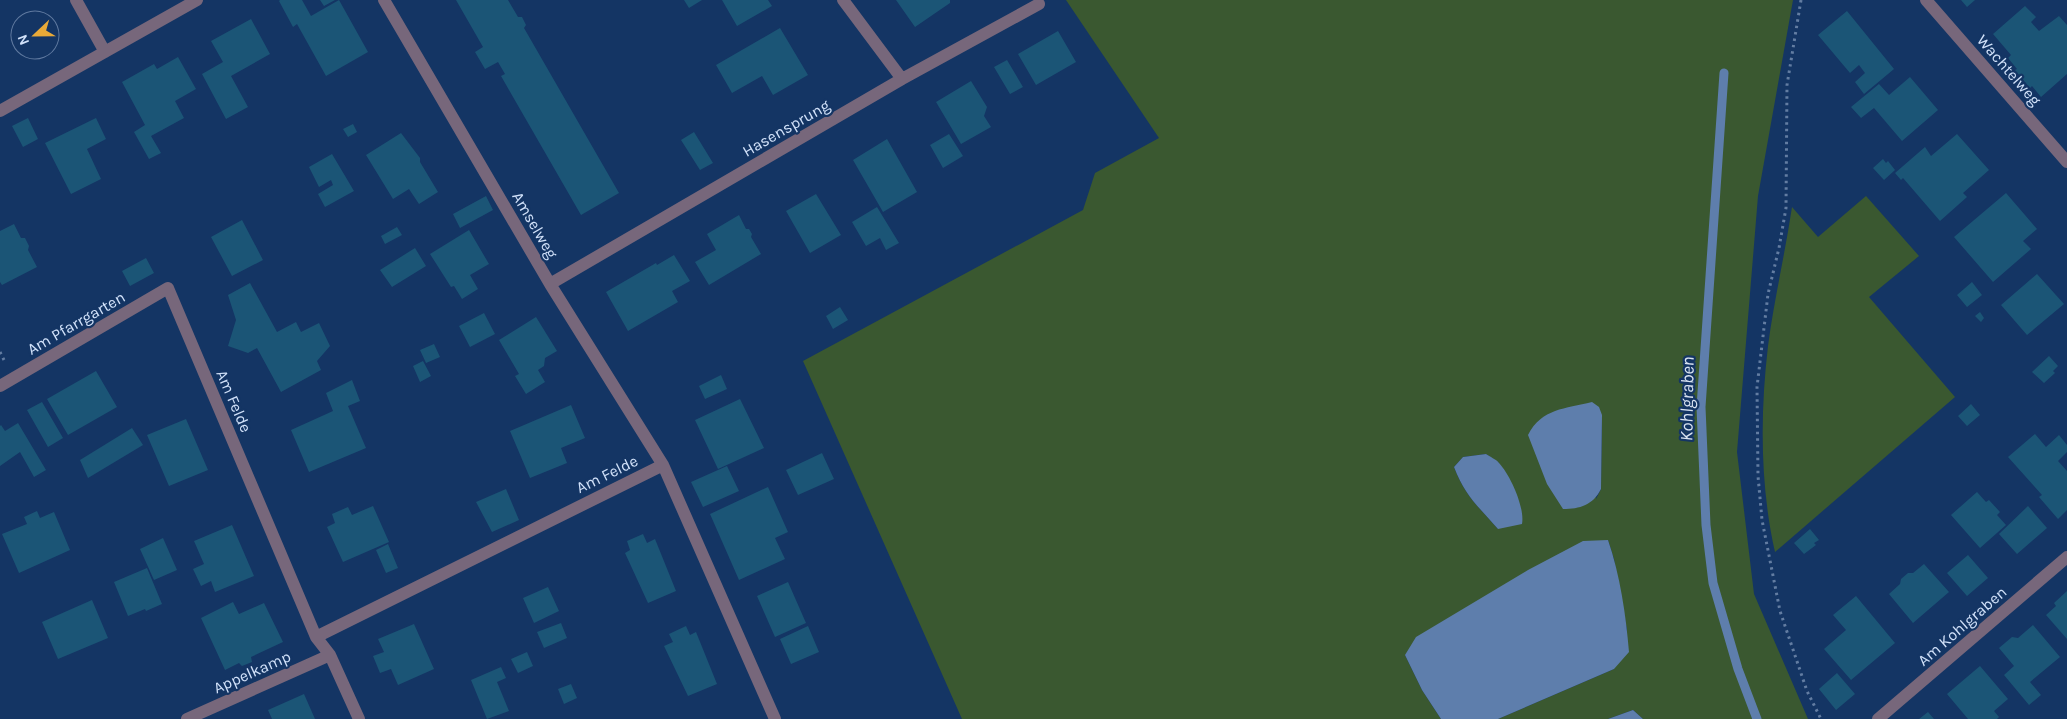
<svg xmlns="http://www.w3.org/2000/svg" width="2067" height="719" font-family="Karla,sans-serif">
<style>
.green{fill:#3a5830;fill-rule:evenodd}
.water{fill:#5e7eac}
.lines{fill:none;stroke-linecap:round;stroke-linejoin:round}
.stream{stroke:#5e7eac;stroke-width:9}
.building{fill:#1b5576}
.path{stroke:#637da2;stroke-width:3;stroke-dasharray:2.5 4;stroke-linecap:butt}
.minor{stroke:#77677b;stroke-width:12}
.labels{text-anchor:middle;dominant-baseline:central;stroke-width:4.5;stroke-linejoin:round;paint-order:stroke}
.street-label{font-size:16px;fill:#d2e2fa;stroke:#143564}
.water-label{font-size:18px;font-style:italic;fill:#d9e3f1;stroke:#143564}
</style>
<rect width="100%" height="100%" fill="#143564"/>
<path class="green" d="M 1066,0 L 1793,0 L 1758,196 L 1737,452 L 1754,594 L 1808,719 L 1643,719 L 1633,710 L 1608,719 L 1498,719 L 1614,669 L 1627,630 L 1614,559 L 1608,540 L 1405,655 L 1422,690 L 1441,719 L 962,719 L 803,361 L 1083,210 L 1095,173 L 1159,138 ZM 1602,415 L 1601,489 L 1596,499 ZM 1486,454 L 1499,463 L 1498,529 C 1478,506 1465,496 1454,467 L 1463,457 Z
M 1866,196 L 1919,256 L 1869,297 L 1955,397 L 1775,552 C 1760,486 1760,414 1768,346 C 1774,300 1785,254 1792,207 L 1818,237 Z"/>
<path class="water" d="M 1592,402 L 1599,407 L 1602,415 L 1601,489 C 1593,505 1580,509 1563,509 L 1547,484 L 1528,435 C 1542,408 1565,409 1592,402 Z
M 1486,454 C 1490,457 1496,459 1499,463 C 1511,476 1525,508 1522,524 L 1498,529 C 1478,506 1465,496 1454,467 L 1463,457 Z
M 1608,540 C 1620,575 1626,615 1629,652 L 1614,669 L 1498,719 L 1441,719 L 1422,690 L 1405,655 L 1416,637 L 1528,570 L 1583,541 Z
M 1633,710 L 1643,719 L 1608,719 Z"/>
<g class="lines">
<path class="stream" d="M 1724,73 L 1701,407 L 1706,525 L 1713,583 L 1738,669 L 1757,719"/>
</g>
<path class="building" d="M 280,0 L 302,0 L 311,16 L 339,0 L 368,52 L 326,76 L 297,24 L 293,27 L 279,1 Z
M 320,0 L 335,0 L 324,6 Z
M 456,0 L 508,0 L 518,17 L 522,17 L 526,25 L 524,28 L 619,193 L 581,215 L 501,76 L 505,74 L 498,62 L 485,69 L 475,52 L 483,47 Z
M 684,0 L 702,0 L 689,8 Z
M 722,0 L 768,0 L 772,6 L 737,26 Z
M 896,0 L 950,0 L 950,3 L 915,27 Z
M 1961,0 L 1975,0 L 1967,7 Z
M 2025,6 L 2036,17 L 2031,22 L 2039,31 L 2059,16 L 2067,25 L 2067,74 L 2041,97 L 2032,86 L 2030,88 L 2015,70 L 2017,69 L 2008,58 L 2011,55 L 1993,34 Z
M 1847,11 L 1894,69 L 1864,94 L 1855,82 L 1865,73 L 1859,65 L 1850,73 L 1818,35 Z
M 251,19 L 270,54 L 231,76 L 248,107 L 226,119 L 202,74 L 223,62 L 211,41 Z
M 780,28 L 808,75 L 773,95 L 762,76 L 732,93 L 716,65 Z
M 1058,31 L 1076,62 L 1036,85 L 1018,54 Z
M 178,57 L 196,89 L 175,101 L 184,118 L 151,136 L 161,153 L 149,159 L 134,132 L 145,125 L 122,82 L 154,64 L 157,69 Z
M 1007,60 L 1023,87 L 1010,94 L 994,67 Z
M 1910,77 L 1938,110 L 1902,141 L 1874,108 L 1861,118 L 1851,107 L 1879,84 L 1889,95 Z
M 971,81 L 987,107 L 984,116 L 991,127 L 961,144 L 936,102 Z
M 28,118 L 38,139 L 23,147 L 12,126 Z
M 96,118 L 106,139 L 87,149 L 101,179 L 71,194 L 45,143 Z
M 353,124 L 357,132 L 348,137 L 343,129 Z
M 694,132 L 713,163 L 700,170 L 681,140 Z
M 401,133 L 420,158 L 420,162 L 438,192 L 419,204 L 409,189 L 393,199 L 366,155 Z
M 949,134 L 963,156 L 943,168 L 930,145 Z
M 1957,134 L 1989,170 L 1963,193 L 1967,197 L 1940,221 L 1903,178 L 1901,180 L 1895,173 L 1925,147 L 1931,156 Z
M 887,139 L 917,192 L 883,212 L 853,160 Z
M 332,154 L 354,191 L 325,207 L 318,194 L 333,185 L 331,180 L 319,187 L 309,167 Z
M 1883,159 L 1886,163 L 1888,161 L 1895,170 L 1884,180 L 1873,168 Z
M 2006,193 L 2037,229 L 2023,241 L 2031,249 L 1993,282 L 1954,237 Z
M 816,194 L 841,235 L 810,253 L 786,211 Z
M 486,196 L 493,210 L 460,228 L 453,214 Z
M 877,207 L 899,243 L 886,250 L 880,238 L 866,246 L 852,222 Z
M 739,215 L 746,229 L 749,229 L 752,234 L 751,237 L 761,254 L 709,285 L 695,262 L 716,250 L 707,234 Z
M 242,220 L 263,260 L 232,276 L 211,237 Z
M 14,224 L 21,238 L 25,238 L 29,246 L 28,250 L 37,267 L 2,285 L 0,282 L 0,231 Z
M 397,227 L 402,235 L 385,244 L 381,236 Z
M 469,230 L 489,264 L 470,275 L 478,289 L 462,299 L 454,286 L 451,287 L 430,254 Z
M 415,248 L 426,266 L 392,287 L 380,270 Z
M 674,255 L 690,281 L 672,291 L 678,302 L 628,331 L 606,292 L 656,263 L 657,265 Z
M 146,258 L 154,273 L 130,286 L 122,271 Z
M 2037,274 L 2064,304 L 2027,335 L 2001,305 Z
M 1972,282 L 1982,295 L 1967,307 L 1957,295 Z
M 250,283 L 277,332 L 296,322 L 301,332 L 319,323 L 330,346 L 317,361 L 321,370 L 281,392 L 257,348 L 248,353 L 228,346 L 236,320 L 228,295 Z
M 840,307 L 848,320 L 833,329 L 826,316 Z
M 1980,312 L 1984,318 L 1981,322 L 1975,316 Z
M 484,313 L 495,334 L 470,347 L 459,326 Z
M 536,317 L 557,351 L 545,358 L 544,366 L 538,370 L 545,382 L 526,394 L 515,376 L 519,374 L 499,340 Z
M 434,344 L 440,357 L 426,363 L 420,350 Z
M 2049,356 L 2058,366 L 2053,371 L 2055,373 L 2044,383 L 2032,372 Z
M 423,361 L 431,376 L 420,382 L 413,366 Z
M 96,371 L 117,407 L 68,435 L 47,399 Z
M 721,375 L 727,389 L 705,399 L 699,386 Z
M 352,380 L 360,401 L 348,406 L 366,448 L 309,472 L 291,430 L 333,411 L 326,393 Z
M 740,399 L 764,448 L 718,469 L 695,420 Z
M 42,402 L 63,438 L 48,447 L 27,410 Z
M 1971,404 L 1980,415 L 1967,426 L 1958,416 Z
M 571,405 L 585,438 L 561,448 L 567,463 L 530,478 L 510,431 Z
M 186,419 L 208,470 L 169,486 L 147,435 Z
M 18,423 L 46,470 L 34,477 L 20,452 L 0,466 L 0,426 L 1,425 L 5,431 Z
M 132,428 L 143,445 L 88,478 L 80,460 Z
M 2035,434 L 2046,447 L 2059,435 L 2067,445 L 2067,452 L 2058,461 L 2067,471 L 2067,510 L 2058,519 L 2039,497 L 2042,495 L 2008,457 Z
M 822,453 L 834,479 L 798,495 L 786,470 Z
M 727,466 L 739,491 L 703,507 L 691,482 Z
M 768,487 L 788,532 L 775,538 L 785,559 L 739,580 L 710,514 Z
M 506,489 L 519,520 L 492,532 L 476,502 Z
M 1977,492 L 1986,502 L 1989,500 L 2000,512 L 1997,515 L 2006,525 L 1980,548 L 1951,515 Z
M 373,506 L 389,542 L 343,562 L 327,527 L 335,523 L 332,514 L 348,507 L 352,515 Z
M 2028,506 L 2047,528 L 2017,554 L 1999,534 Z
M 37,511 L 40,518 L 54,512 L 70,550 L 19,573 L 2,534 L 27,524 L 24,517 Z
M 232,525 L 254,576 L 215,592 L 211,581 L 201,586 L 193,569 L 204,564 L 194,541 Z
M 1810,529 L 1819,540 L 1814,543 L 1816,545 L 1804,554 L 1794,543 Z
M 643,534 L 647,543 L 655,539 L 676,591 L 648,603 L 625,553 L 630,550 L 627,541 Z
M 163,538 L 177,570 L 154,580 L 140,549 Z
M 388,544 L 398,568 L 386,573 L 376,550 Z
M 1968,555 L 1988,578 L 1967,596 L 1947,573 Z
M 1924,564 L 1949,592 L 1913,623 L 1889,594 L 1900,584 L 1901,579 L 1908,573 L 1913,573 Z
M 147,568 L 162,604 L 146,611 L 145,609 L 128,616 L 114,582 Z
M 788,582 L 806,623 L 775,637 L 757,596 Z
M 548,587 L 559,611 L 534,623 L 523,598 Z
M 2067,591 L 2067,639 L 2046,615 L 2056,606 L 2054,603 Z
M 1856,596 L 1895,643 L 1851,680 L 1824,649 L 1846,630 L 1833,615 Z
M 92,600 L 108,638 L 58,659 L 42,622 Z
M 233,602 L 239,614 L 264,603 L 283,642 L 251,657 L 252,662 L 242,666 L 239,663 L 225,670 L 201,618 Z
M 561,623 L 567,638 L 544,648 L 537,632 Z
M 414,624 L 434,669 L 398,685 L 391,669 L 380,673 L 373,656 L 384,652 L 378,639 Z
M 2033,625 L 2060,657 L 2030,682 L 2041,695 L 2029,705 L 2004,675 L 2014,666 L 1999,648 L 2012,637 L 2018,638 Z
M 686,626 L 690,635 L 696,632 L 717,684 L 688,696 L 664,646 L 673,642 L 669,634 Z
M 808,626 L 819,652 L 791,664 L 780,639 Z
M 527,652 L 533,666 L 518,673 L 511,659 Z
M 1980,666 L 2008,699 L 1994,711 L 1999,717 L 1997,719 L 1968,719 L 1947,694 Z
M 501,667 L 506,678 L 497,682 L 509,711 L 487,719 L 471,680 Z
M 1837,673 L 1855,694 L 1836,710 L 1819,689 Z
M 571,684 L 577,698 L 564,704 L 558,689 Z
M 304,694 L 315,719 L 272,719 L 268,710 Z
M 1928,712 L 1934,719 L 1919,719 Z"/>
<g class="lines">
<path class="path" d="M 1801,0 L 1787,85 L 1786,208 L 1779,248 L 1768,294 L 1757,387 L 1758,476 L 1762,520 L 1780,611 L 1807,691 L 1821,719
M 0,352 L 4,360"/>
<path class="minor" d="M 76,0 L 105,52
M 384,0 L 550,284 L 663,465 L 775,719
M 843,0 L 902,79
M 1926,0 L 2067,162
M 0,111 L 197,0
M 550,284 L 902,79 L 1039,4
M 0,386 L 168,288 L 316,637 L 330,655 L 359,719
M 316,637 L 663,465
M 187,719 L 330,655
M 1878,719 L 2067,557"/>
</g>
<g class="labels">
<g class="street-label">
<text transform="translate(2009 70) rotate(49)">Wachtelweg</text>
<text transform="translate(786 128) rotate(-30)">Hasensprung</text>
<text transform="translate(535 225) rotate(60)">Amselweg</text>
<text transform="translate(76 323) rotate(-30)">Am Pfarrgarten</text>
<text transform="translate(234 401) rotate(67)">Am Felde</text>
<text transform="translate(607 474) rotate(-26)">Am Felde</text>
<text transform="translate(1962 626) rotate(-41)">Am Kohlgraben</text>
<text transform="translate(252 672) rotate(-24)">Appelkamp</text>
</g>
<g class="water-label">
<text transform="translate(1687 399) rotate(-89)">Kohlgraben</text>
</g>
</g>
<g transform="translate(35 35) rotate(248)"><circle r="24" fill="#143564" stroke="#607aa0"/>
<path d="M0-4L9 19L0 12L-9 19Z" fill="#e9aa38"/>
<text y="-8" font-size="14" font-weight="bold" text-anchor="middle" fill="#d2e2fa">N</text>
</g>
</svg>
